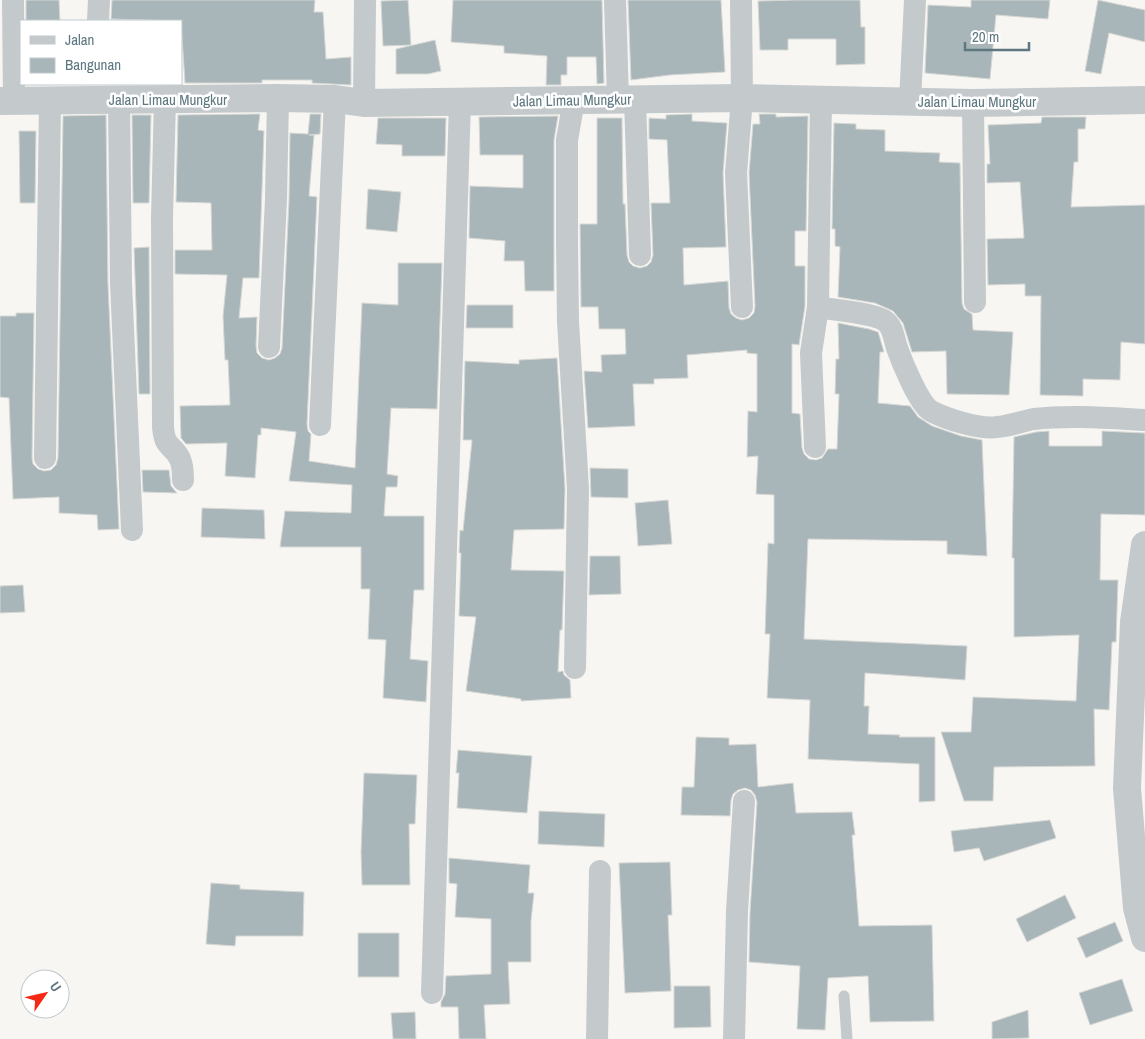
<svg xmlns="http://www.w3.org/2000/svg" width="1145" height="1039" font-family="'Archivo Narrow',sans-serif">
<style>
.building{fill:#a9b6b9;stroke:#d8d8d5}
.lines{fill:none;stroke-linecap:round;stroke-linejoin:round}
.service{stroke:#c4c9cc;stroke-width:11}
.minor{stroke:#c4c9cc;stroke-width:22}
.tertiary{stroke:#c4c9cc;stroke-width:28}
.labels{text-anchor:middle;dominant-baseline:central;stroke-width:5;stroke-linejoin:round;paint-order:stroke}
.street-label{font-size:15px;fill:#5e7781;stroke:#fff}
</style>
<rect width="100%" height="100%" fill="#f7f6f3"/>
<path class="building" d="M 26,0 L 59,0 L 60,21 L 26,21 Z
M 112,0 L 315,0 L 314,12 L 323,12 L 326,59 L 351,57 L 351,85 L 312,83 L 312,80 L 262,80 L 262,83 L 185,83 L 181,21 L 111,19 Z
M 408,0 L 411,45 L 383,46 L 381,1 Z
M 453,0 L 602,0 L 604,83 L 597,84 L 596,57 L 567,57 L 567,75 L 561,75 L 561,85 L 546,85 L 547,56 L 504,53 L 504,46 L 451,42 Z
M 628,0 L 721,0 L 725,72 L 670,75 L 631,80 Z
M 794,0 L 860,0 L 861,27 L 865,27 L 865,64 L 836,65 L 836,39 L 788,39 L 788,50 L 760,50 L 758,1 Z
M 971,0 L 1050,0 L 1048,19 L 996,15 L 990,79 L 925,73 L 928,5 L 971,7 Z
M 1098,0 L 1145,10 L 1145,42 L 1109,33 L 1101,74 L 1085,71 Z
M 435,40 L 441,71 L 428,74 L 396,74 L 396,49 Z
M 260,114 L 258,130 L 264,131 L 259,278 L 243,278 L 239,318 L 257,317 L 256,346 L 257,353 L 262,358 L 269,360 L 275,358 L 280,354 L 282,348 L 289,200 L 290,133 L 308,134 L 310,114 L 321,114 L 320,134 L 309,135 L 314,135 L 309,196 L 317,197 L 307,424 L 308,431 L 311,434 L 309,461 L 355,468 L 362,303 L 398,305 L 398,263 L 442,263 L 437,409 L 391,408 L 387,474 L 398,476 L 397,487 L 386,487 L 384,516 L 424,516 L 424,590 L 414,590 L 410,659 L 428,661 L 426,702 L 383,698 L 386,640 L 368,639 L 370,589 L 361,589 L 361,547 L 280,547 L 285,511 L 351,513 L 352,485 L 289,481 L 296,432 L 261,428 L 261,435 L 258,435 L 255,478 L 225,476 L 227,443 L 186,444 L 181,438 L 180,406 L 230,405 L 228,360 L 225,360 L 223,316 L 227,275 L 175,274 L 175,250 L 212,250 L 211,203 L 176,202 L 178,115 Z
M 692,114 L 692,121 L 727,123 L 723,173 L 726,247 L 683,248 L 684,285 L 728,281 L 729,308 L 731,314 L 736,318 L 742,320 L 749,318 L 754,313 L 755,306 L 749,173 L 753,124 L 760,124 L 759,114 L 776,114 L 776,117 L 808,116 L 806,231 L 795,231 L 795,266 L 805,266 L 805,306 L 799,345 L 792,344 L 792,413 L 800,414 L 802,448 L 804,454 L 809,459 L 816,460 L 822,458 L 828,449 L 837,449 L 839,394 L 835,394 L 836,359 L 839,359 L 838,323 L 869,329 L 878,332 L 879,335 L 884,352 L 880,352 L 878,403 L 910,406 L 918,417 L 932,426 L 961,436 L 982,440 L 987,556 L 947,554 L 947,541 L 808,539 L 804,639 L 967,646 L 965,680 L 865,673 L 864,706 L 869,706 L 868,734 L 900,735 L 899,737 L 935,737 L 935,801 L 919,802 L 919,764 L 808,759 L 810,700 L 767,698 L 770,634 L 765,634 L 768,543 L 774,544 L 774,495 L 756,494 L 758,456 L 747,457 L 748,411 L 757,412 L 757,354 L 747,353 L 747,350 L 687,355 L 688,378 L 654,379 L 654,384 L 633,384 L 635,426 L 588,428 L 584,371 L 602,372 L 601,355 L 626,354 L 625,329 L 599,329 L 598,307 L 581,307 L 580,224 L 597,224 L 597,118 L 622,118 L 623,204 L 625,204 L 627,255 L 629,262 L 633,266 L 640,268 L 647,266 L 651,262 L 653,255 L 651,203 L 670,203 L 667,140 L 649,139 L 649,118 L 666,119 L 666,115 Z
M 106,115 L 108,284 L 119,529 L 98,530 L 97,515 L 59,513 L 59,497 L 13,499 L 9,398 L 0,397 L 0,316 L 16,316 L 16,313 L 34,313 L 32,458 L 33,464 L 38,469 L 44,471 L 51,470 L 56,465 L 58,458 L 63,116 Z
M 132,115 L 151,115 L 149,203 L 133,203 Z
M 558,116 L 554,140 L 554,291 L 525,291 L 524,261 L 504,261 L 505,241 L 469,238 L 470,186 L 523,188 L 523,155 L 480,155 L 479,117 Z
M 1042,117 L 1086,117 L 1085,129 L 1078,129 L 1078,162 L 1074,162 L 1071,207 L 1145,205 L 1145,344 L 1121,342 L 1120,380 L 1083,379 L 1083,396 L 1040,395 L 1041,296 L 1025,296 L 1025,284 L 988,285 L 987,239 L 1024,238 L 1020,182 L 987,183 L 987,164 L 990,164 L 988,125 L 1041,123 Z
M 378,118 L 446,118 L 445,156 L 402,156 L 402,145 L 376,144 Z
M 834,123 L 856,124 L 856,129 L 885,130 L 885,151 L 940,153 L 939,162 L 960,163 L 962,303 L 964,309 L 972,314 L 973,330 L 1013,332 L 1009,395 L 947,394 L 946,351 L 912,352 L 903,323 L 893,311 L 875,303 L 838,297 L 840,247 L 835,246 L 835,229 L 832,229 Z
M 19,131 L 36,131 L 35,203 L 20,203 Z
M 368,189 L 401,192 L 397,232 L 366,229 Z
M 149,247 L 150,394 L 139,394 L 134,248 Z
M 467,305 L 513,305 L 513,328 L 466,328 Z
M 557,358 L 565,489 L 564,529 L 514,530 L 511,570 L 564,571 L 562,630 L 560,630 L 558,672 L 563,671 L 564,675 L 570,680 L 571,698 L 521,701 L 521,699 L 466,691 L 476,617 L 459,616 L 461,553 L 459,553 L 460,530 L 463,531 L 472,440 L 463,440 L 465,361 L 519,364 L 519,360 Z
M 1049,431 L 1049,446 L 1102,446 L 1102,431 L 1145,433 L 1145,515 L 1101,514 L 1100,580 L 1118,580 L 1116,642 L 1112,642 L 1109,710 L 1094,709 L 1095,766 L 994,767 L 993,801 L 964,801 L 941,732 L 971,732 L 973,697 L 1076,701 L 1079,635 L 1014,637 L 1014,558 L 1012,558 L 1014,437 L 1036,432 Z
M 590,468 L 628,469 L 628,498 L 591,497 Z
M 142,470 L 169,470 L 171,486 L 177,493 L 143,492 Z
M 668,500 L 672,544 L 638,546 L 635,503 Z
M 202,508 L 264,510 L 265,539 L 201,537 Z
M 590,556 L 620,556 L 621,594 L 589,595 Z
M 23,585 L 25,612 L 0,613 L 0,586 Z
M 696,737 L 729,738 L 729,745 L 756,744 L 758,787 L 793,783 L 796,813 L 852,812 L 855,835 L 852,835 L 859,926 L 932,925 L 934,1021 L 870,1022 L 868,976 L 828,978 L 825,1030 L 797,1029 L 800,966 L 749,962 L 750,912 L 757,802 L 755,795 L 751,790 L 745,788 L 738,790 L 733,794 L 731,800 L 730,816 L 681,815 L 682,787 L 694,787 Z
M 458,750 L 532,756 L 527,813 L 457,808 L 459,773 L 456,773 Z
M 364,773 L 417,775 L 415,824 L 409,824 L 410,885 L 362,885 L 361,852 Z
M 539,811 L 605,814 L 604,847 L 538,844 Z
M 1050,820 L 1056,838 L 984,861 L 979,848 L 954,852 L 951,831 Z
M 449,858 L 530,865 L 528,893 L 534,893 L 531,921 L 531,962 L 508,962 L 510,1004 L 484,1005 L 486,1039 L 459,1039 L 458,1007 L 441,1007 L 441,1002 L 445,994 L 446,976 L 491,974 L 491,919 L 455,917 L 457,884 L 449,883 Z
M 670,862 L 672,915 L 668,915 L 671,991 L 625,993 L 619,863 Z
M 211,883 L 240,885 L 240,889 L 304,892 L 303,936 L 236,936 L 235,946 L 206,944 Z
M 1065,895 L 1076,918 L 1027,942 L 1016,919 Z
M 1115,922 L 1123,941 L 1086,958 L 1077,938 Z
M 358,933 L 399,933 L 399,977 L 358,977 Z
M 1122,979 L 1133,1011 L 1090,1025 L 1079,993 Z
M 674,986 L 710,986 L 711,1027 L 674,1028 Z
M 1028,1010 L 1029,1038 L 992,1039 L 992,1022 Z
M 415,1012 L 416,1039 L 393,1039 L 391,1013 Z"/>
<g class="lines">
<path class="service" d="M 844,996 L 847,1039"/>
<path class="minor" d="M 13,0 L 14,100
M 615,0 L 618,100
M 741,0 L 742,98 L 736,173 L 742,307
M 98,21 L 99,0
M 119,99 L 121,283 L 132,530
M 165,99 L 162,218 L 163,427 C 165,450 172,443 180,459 C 183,466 183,473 183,480
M 635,99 L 640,255
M 574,100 L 567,140 L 567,243 L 568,321 L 578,489 L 575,668
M 910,101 L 915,0
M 364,103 L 365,0
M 973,103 L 975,302
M 818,307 C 833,310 874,313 885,321 C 893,326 894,339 897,348 C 902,362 919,404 931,411 C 946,419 981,430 997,427 C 1010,426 1022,421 1034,419 C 1071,415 1108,418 1145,420
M 269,347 L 276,199 L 278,98
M 320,425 L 335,99
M 815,447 L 811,353 L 818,307 L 821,99
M 45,458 L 50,101
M 432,993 L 460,102
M 597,1039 L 600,871
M 734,1039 L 737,911 L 744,801"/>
<path class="tertiary" d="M 0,101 L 278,98 L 335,99 L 364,103 L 742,98 L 973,103 L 1145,100
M 1145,545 L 1134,622 L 1127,788 L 1137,908 L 1145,938"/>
</g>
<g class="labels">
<g class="street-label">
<text x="168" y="99">Jalan Limau Mungkur</text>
<text transform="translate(572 100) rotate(-1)">Jalan Limau Mungkur</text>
<text x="977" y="101">Jalan Limau Mungkur</text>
</g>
</g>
<rect x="20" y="20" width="162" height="65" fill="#ffffff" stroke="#bfc9cd"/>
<rect x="30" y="36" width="25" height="8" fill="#c4c9cc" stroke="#bfc9cd"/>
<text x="65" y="45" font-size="15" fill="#5e7781">Jalan</text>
<rect x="30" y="58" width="25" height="15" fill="#a9b6b9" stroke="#bfc9cd"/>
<text x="65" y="70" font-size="15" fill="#5e7781">Bangunan</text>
<g transform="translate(45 994) rotate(56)"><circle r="24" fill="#ffffff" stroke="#bfc9cd"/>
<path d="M0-4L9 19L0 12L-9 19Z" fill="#f42815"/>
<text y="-8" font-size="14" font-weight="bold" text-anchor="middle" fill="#5e7781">U</text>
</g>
<path d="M965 42v8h64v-8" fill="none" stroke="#5e7781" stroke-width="2.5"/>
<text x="972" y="42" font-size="15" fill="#5e7781" stroke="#ffffff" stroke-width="4" paint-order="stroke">20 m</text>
</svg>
